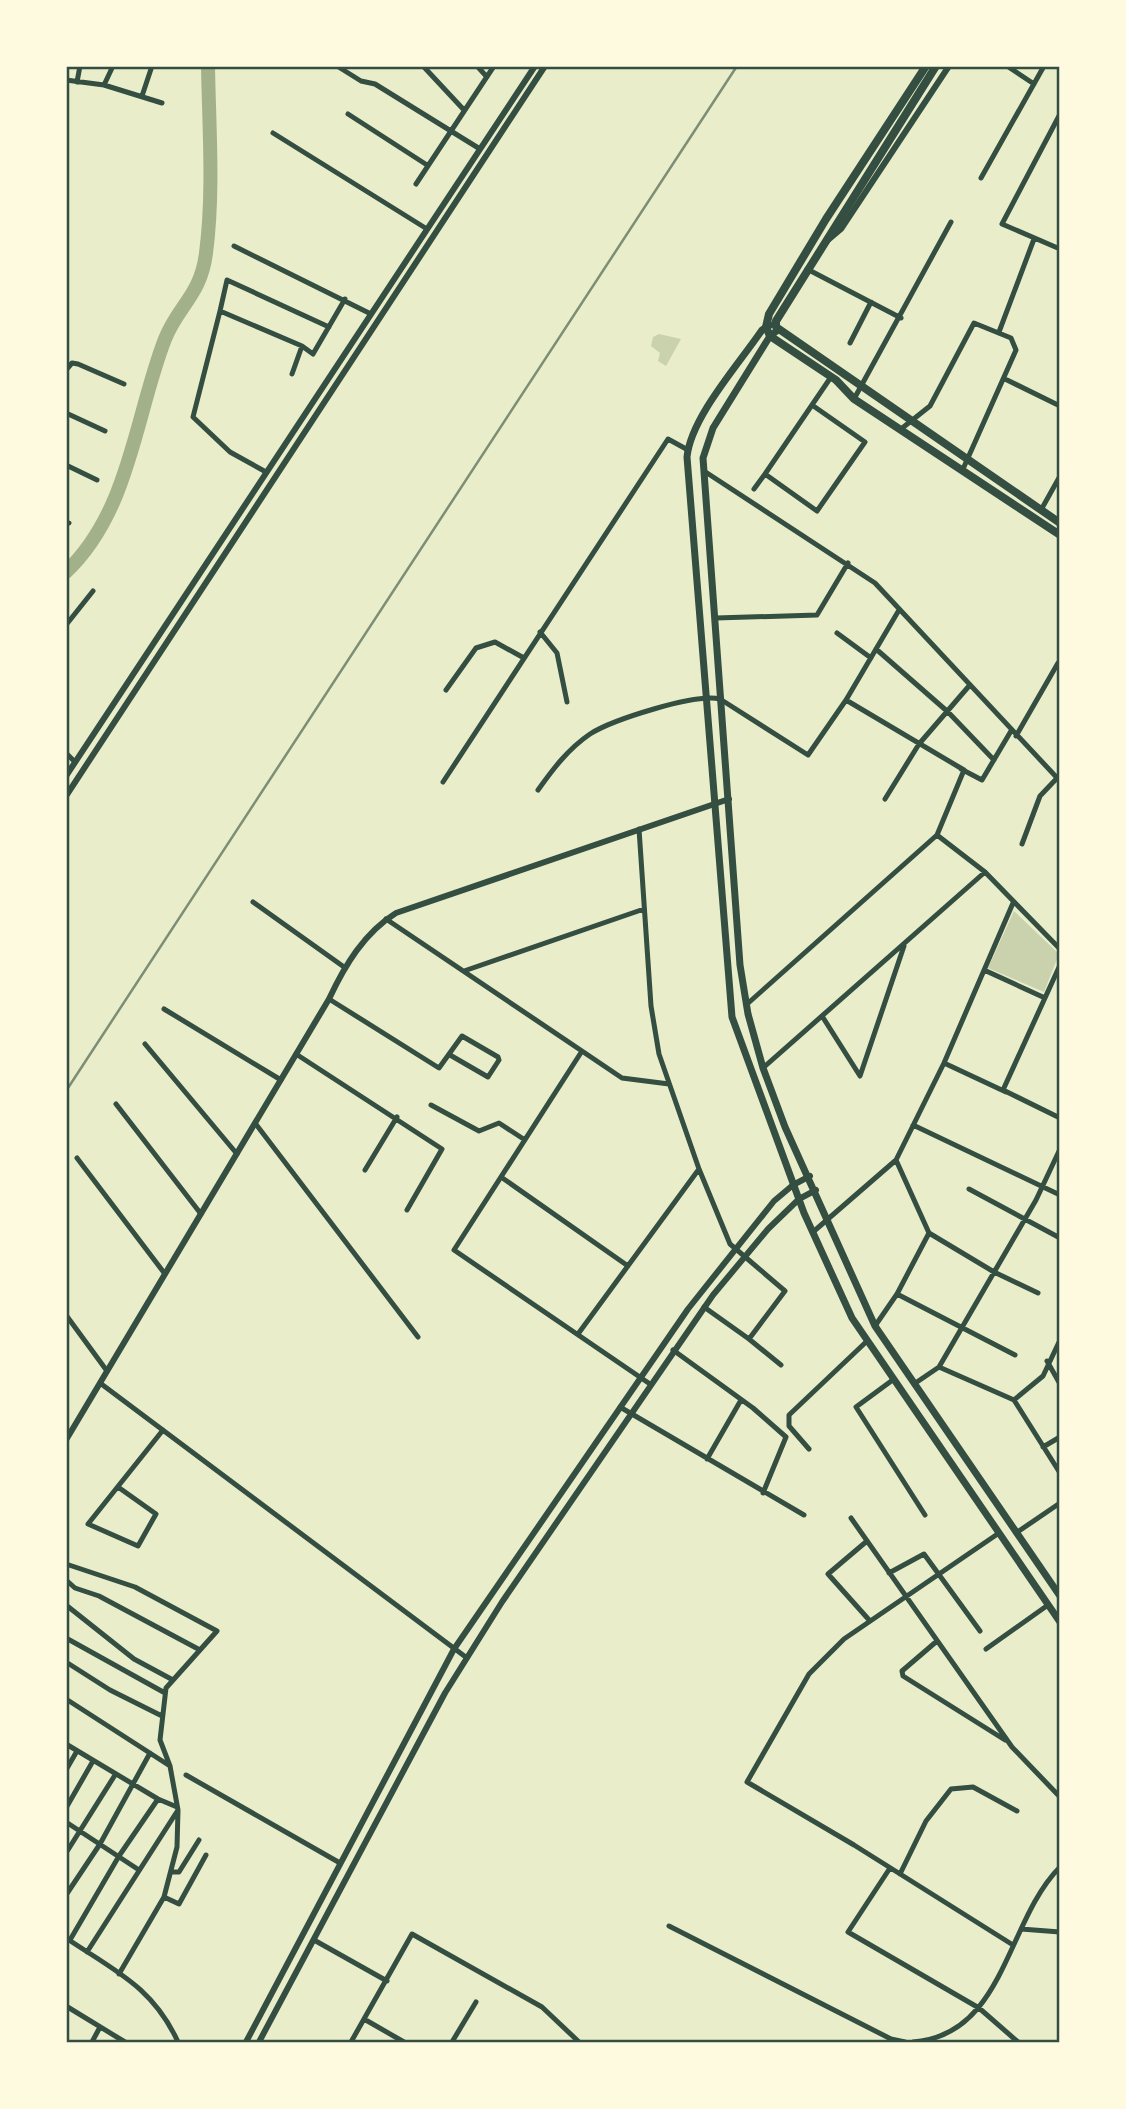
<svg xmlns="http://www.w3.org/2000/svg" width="1126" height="2109" font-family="Jost,sans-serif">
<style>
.green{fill:#cad2ad}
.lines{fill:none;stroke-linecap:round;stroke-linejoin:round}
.river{stroke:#a3b18a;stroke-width:14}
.minor{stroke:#344e41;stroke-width:5}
.tertiary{stroke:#344e41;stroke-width:6}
.secondary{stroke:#344e41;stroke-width:7}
.primary{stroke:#344e41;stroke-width:8}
.rail{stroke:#7c8e77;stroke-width:2.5}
.neatline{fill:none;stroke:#344e41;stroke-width:2.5}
</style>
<rect width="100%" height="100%" fill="#e9edc9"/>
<path class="green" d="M 659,334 L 681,339 L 666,366 L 658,361 L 660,353 L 651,346 L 653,337 Z
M 1014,911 L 1059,954 L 1044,992 L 988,968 Z"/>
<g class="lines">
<path class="river" d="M 66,572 C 130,511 135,416 165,339 C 178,306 201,295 206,253 C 214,192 209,128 208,66"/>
<path class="minor" d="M 337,66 L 361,81 L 375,84 L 480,149
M 423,66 L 464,110
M 477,66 L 487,77
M 1007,66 L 1034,84
M 66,80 L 104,85 L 162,103
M 77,82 L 80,66
M 104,85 L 113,66
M 142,96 L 152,66
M 348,114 L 427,165
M 1060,114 L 1002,224 L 1060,249
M 273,133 L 427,229
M 981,178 L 1044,66
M 416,184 L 494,66
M 234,246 L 371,314
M 807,269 L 901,318
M 220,311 L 227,280 L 329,327
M 999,332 L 1034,239
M 850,343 L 871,302
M 66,370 L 72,363 L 78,364 L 124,384
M 292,374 L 302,346
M 1005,379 L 1060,406
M 854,399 L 951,222
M 812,405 L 865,442 L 817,511 L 765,474 L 831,377
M 66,413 L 105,431
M 901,429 L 930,406 L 974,323 L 1011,338 L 1016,350 L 963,469
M 66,465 L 97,480
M 704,471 L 875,583 L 1060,781
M 266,472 L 230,452 L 193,417 L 220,311 L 302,346 L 313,354 L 345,299
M 754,489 L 765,474
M 1041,510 L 1060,476
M 66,522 L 69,523
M 716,618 L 817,615 L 848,563
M 66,625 L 93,591
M 540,632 L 557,653 L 567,702
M 837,633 L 871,658
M 876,649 L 948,712 L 994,760
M 446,690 L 476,648 L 495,642 L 524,658
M 1016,736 L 1058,663
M 66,753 L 75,762
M 961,769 L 982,780 L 1011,731
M 443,782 L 668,439 L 688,450
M 538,790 C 553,769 568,749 590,734 C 612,720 695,693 720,699 L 808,755 L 846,700 L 899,610
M 885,799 L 919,744 L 969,686
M 937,835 L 985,872 L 1060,949
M 1022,844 L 1040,796 L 1060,775
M 253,902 L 344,967
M 386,919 L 622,1078 L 669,1084
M 1060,965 L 1003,1090 L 1060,1118
M 984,970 L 1045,998
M 464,971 L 644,909
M 329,999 L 439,1068 L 462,1036 L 498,1057 L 499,1060 L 488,1077 L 450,1055
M 746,1005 L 937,835 L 964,770 L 846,700
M 164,1009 L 281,1080
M 822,1016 L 860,1076 L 904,946
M 145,1044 L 237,1154
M 582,1051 L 454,1250 L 650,1384
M 296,1054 L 442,1149 L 407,1210
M 944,1063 L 1006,1092
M 763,1068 L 985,872
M 116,1104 L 201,1214
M 431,1105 L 479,1131 L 499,1123 L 525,1140
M 255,1123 L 418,1337
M 913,1125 L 1060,1195
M 77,1158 L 165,1274
M 896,1160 L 929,1233
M 699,1169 L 730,1244 L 785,1291 L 749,1339 L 704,1307
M 365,1170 L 397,1117
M 501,1177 L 628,1266
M 969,1189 L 1060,1238
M 813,1232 L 896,1160 L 944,1063 L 1013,903
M 897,1294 L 1015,1355
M 66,1315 L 107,1371
M 875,1326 L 897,1294 L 929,1233 L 994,1272 L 1038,1293
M 578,1334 L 699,1169 L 659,1054 L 651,1006 L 639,829
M 749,1339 L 781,1365
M 1060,1340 L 1043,1376 L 1014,1400 L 1060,1473
M 673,1350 L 753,1408 L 786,1437 L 763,1493
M 1047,1361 L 1060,1384
M 939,1367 L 1014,1400
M 894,1379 L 856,1407 L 925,1515
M 100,1383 L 467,1658
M 914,1384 L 939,1367 L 1036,1200 L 1060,1149
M 620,1407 L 804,1515
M 1043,1447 L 1060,1437
M 809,1449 L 789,1426 L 789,1415 L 866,1342
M 707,1459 L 741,1400
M 118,1487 L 156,1514 L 138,1546 L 88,1524 L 163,1430
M 851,1518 L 1012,1747 L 1060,1797
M 999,1533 L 844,1639 L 809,1674 L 747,1782 L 854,1845 L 1013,1945
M 1016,1533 L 1060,1503
M 867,1541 L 828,1574 L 870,1621
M 66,1564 L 135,1587 L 217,1631 L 166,1688 L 160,1740 L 170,1766 L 178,1810 L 177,1847 L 164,1897 L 119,1974
M 889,1573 L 924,1554 L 980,1631
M 66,1580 L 75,1588 L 99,1596 L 200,1650
M 66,1605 L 134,1659 L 173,1680
M 66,1638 L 165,1693
M 937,1641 L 902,1671 L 903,1676 L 1005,1740
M 986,1649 L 1048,1605
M 66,1662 L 110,1690 L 162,1716
M 66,1699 L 170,1766
M 66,1744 L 158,1799 L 177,1807
M 66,1770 L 77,1751
M 186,1775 L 340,1863
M 66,1808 L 93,1761
M 66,1822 L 139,1870
M 66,1853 L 115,1775
M 890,1868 L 848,1932 L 979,2008 L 1018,2042
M 172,1872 L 179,1872 L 199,1840
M 900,1874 L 926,1821 L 951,1789 L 973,1787 L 1017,1811
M 66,1895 L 100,1844 L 150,1753
M 164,1897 L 179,1904 L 206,1855
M 669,1926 L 891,2039 L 905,2042
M 1021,1929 L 1060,1932
M 66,1938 C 115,1971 153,1987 178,2042
M 70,1940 L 119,1856 L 158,1799
M 314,1940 L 387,1981
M 87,1952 L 178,1810
M 66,2006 L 125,2042
M 364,2019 L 404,2042
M 92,2042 L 100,2027
M 351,2042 L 412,1934 L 542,2007 L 579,2042
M 452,2042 L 476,2002
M 913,2042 C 1005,2035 1006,1921 1060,1867"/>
<path class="tertiary" d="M 828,240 L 841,229 L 949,66
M 66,776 L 535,66
M 66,796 L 545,66
M 66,1440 L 329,999 C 345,965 364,933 396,913 L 729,799
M 246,2042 L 454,1649 L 688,1309 L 774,1201 L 793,1185 L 810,1176
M 259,2042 L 445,1693 L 502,1602 L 713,1295 L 768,1229 L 799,1199 L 816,1190"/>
<path class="secondary" d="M 770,325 L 762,330 C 739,364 691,417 687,457 L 732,1017 L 804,1213 L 852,1318 L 1060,1622
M 778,330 L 770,336 L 713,428 L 703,458 L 740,965 L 748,1014 L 763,1068 L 785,1127 L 875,1326 L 1060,1596"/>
<path class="primary" d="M 926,66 L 826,219 L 769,314 L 766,327 L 770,336 L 836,380 L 854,399 L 1060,535
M 936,66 L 776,321 L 776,327 L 1060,523"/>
<path class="rail" d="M 66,1091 L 737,66"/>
</g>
<rect width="1126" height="2109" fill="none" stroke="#fefae0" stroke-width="136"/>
<rect x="68" y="68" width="990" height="1973" class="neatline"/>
</svg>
